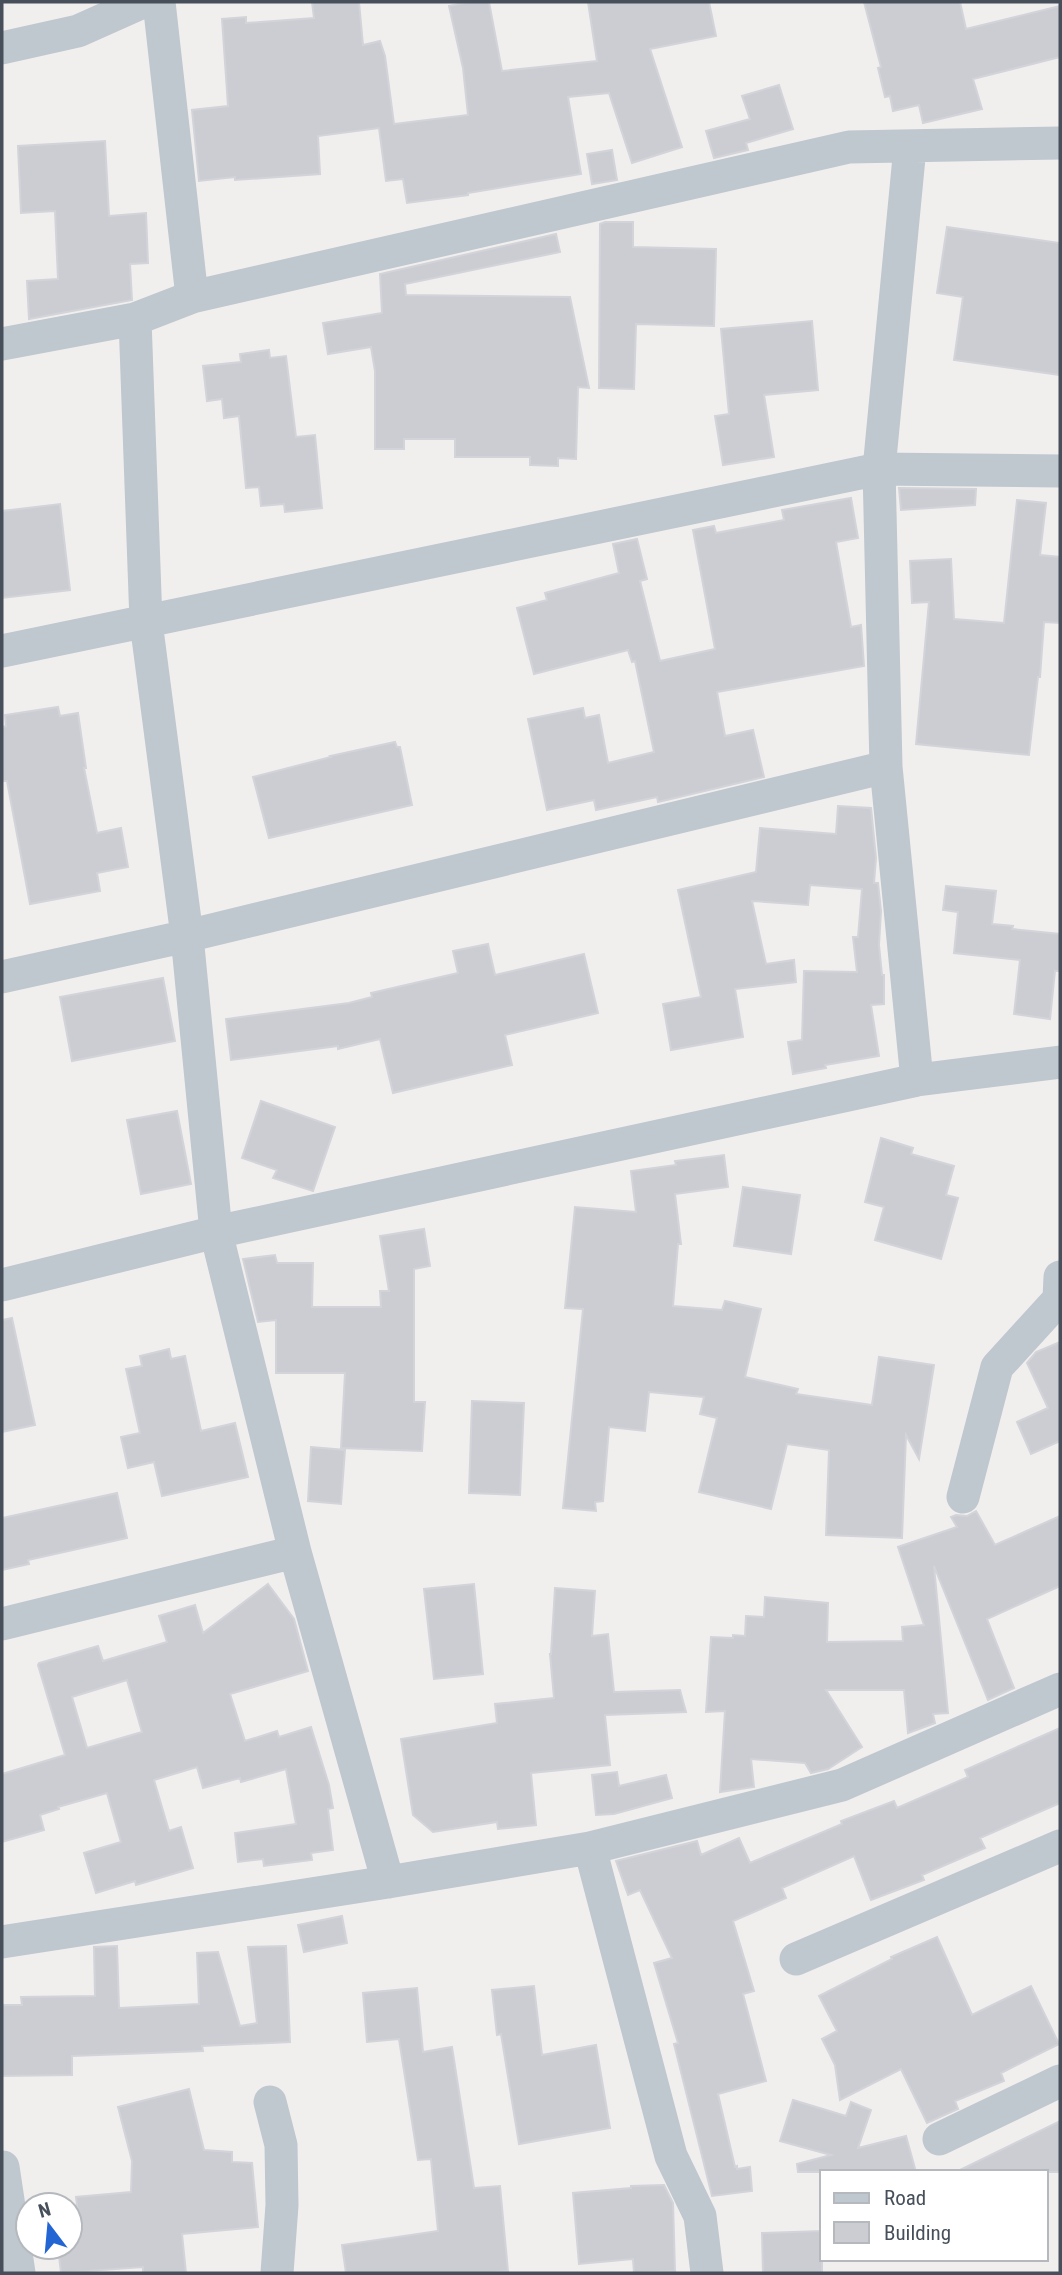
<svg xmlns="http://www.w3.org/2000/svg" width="1062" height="2275" font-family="'Roboto Condensed',sans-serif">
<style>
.building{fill:#cbcdd2;stroke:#d2d4d9;stroke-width:2;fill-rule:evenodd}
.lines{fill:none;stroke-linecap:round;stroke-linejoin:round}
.minor{stroke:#bfc7cf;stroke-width:33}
</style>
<rect width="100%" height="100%" fill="#f1eeee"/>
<path class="building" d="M 312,2 L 359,2 L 363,45 L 380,41 L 385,56 L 394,124 L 468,115 L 463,68 L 449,6 L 468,2 L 489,2 L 502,71 L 597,61 L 588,2 L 709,2 L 716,36 L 650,49 L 682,147 L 632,163 L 609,93 L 568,97 L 581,174 L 468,193 L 468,195 L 407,203 L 403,179 L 386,181 L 379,128 L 318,136 L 320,174 L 235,180 L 235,177 L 199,181 L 192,110 L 228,106 L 222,19 L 246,17 L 246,23 L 314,18 Z
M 864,2 L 960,2 L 966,29 L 1060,6 L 1060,57 L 973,79 L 982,109 L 923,123 L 919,105 L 893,111 L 890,96 L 885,97 L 878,68 L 881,67 Z
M 779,85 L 793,129 L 746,143 L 748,150 L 714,158 L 706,131 L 750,119 L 742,96 Z
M 105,141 L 109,216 L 146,213 L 148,263 L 130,264 L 132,300 L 29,319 L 27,281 L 58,279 L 55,211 L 21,213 L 18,146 Z
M 612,150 L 617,180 L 592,184 L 587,154 Z
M 605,222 L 633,222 L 633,247 L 716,249 L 714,326 L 636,324 L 634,389 L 599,388 L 600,224 Z
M 947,227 L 1060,243 L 1060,375 L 954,360 L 963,297 L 937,293 Z
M 556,234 L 560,252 L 405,284 L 406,295 L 570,297 L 589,388 L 578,387 L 576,459 L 558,458 L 558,466 L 530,465 L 530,457 L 455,457 L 455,439 L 404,439 L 404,449 L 375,449 L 375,371 L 371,347 L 328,354 L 323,323 L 382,313 L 380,274 Z
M 812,321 L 818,390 L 764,395 L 774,457 L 723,465 L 715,416 L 729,414 L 721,329 Z
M 269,350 L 270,358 L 286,356 L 296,437 L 315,435 L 322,508 L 285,512 L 284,504 L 261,506 L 259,487 L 246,488 L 239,416 L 224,418 L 222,399 L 207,401 L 203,366 L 241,362 L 240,354 Z
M 899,488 L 976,489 L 975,505 L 901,510 Z
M 851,498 L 858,538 L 836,542 L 851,627 L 861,625 L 864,666 L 717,692 L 725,736 L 753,730 L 764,777 L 658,802 L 657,797 L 596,810 L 594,800 L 547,810 L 528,719 L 583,708 L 585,718 L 599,715 L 608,763 L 654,752 L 635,661 L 632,662 L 628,650 L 534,674 L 517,608 L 547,600 L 545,593 L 619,573 L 613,544 L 637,539 L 647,579 L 640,581 L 660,661 L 715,649 L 693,530 L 714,526 L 716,533 L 784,520 L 782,510 Z
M 1017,500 L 1046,503 L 1040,555 L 1060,557 L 1060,623 L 1044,622 L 1040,677 L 1038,677 L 1029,755 L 916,744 L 929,602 L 912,603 L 910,561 L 951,559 L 954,619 L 1004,623 Z
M 60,504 L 70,590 L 2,598 L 2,511 Z
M 58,707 L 60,716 L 78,713 L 86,768 L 84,768 L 97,833 L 121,828 L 128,867 L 97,873 L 100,891 L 30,904 L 7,781 L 2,781 L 2,727 L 6,726 L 5,715 Z
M 395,742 L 397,747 L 400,747 L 412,805 L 269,838 L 253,777 L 331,757 L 330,756 Z
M 838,806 L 871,808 L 876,858 L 874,883 L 878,883 L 881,911 L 879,945 L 882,975 L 884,975 L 884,1004 L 871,1005 L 879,1056 L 825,1065 L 826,1068 L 793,1074 L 788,1042 L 802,1040 L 804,971 L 857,972 L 853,937 L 858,937 L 862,889 L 810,885 L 808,905 L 752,901 L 766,964 L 794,960 L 796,982 L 735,989 L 743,1037 L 671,1050 L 663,1004 L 701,997 L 678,890 L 756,872 L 760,828 L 836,834 Z
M 946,886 L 996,891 L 992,924 L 1013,926 L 1012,929 L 1060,934 L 1060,971 L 1055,971 L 1050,1019 L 1014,1014 L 1020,960 L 954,953 L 958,912 L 943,910 Z
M 488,944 L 495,975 L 584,954 L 598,1013 L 505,1035 L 512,1065 L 393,1093 L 380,1039 L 338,1049 L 338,1046 L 231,1060 L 226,1019 L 349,1003 L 372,997 L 371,993 L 458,973 L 453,951 Z
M 163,978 L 175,1041 L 72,1061 L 60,997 Z
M 261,1101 L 335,1127 L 313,1191 L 273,1178 L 277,1170 L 242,1158 Z
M 177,1111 L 191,1184 L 141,1194 L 127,1120 Z
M 881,1138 L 913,1148 L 911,1154 L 954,1166 L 946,1195 L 958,1198 L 941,1259 L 875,1240 L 884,1207 L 865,1202 Z
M 724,1155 L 728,1187 L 675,1194 L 681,1244 L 678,1244 L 673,1306 L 722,1310 L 725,1301 L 761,1309 L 745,1377 L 798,1389 L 796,1394 L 872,1405 L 879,1357 L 934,1365 L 919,1459 L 906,1435 L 902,1538 L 826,1535 L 829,1450 L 787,1444 L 771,1509 L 699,1492 L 717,1418 L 700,1414 L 704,1397 L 649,1392 L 645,1431 L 609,1427 L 603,1501 L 595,1502 L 596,1511 L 563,1508 L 583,1309 L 565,1308 L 575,1207 L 636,1212 L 631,1171 L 676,1165 L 675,1161 Z
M 743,1187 L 800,1195 L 791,1254 L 734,1246 Z
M 424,1229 L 430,1266 L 414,1269 L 414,1402 L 425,1402 L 422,1451 L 341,1448 L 345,1373 L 276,1373 L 276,1320 L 258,1322 L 243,1259 L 275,1255 L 277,1263 L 313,1263 L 312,1307 L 381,1307 L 380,1291 L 389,1291 L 380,1236 Z
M 12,1318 L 35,1425 L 2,1432 L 2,1320 Z
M 1060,1342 L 1060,1441 L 1031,1454 L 1017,1422 L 1048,1408 L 1027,1363 L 1036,1352 Z
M 169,1349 L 171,1359 L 185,1356 L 201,1431 L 235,1423 L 248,1477 L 162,1496 L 154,1462 L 128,1468 L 121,1437 L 140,1433 L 126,1369 L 142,1366 L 140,1356 Z
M 472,1401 L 524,1403 L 520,1495 L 469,1493 Z
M 311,1447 L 345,1450 L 341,1504 L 308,1501 Z
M 117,1493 L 127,1538 L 28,1560 L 29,1564 L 2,1570 L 2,1518 Z
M 976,1511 L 995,1545 L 1060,1516 L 1060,1586 L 987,1619 L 1014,1688 L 988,1700 L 934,1566 L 948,1713 L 933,1714 L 935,1723 L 908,1733 L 904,1690 L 826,1690 L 862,1747 L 828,1769 L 811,1773 L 805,1763 L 751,1759 L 754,1787 L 720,1792 L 725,1711 L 706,1712 L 711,1637 L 733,1638 L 733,1635 L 745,1636 L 746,1616 L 764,1617 L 765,1597 L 828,1603 L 827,1642 L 903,1641 L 902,1627 L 924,1625 L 898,1547 L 957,1527 L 951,1517 L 956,1515 L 967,1516 Z
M 268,1584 L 294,1619 L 308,1671 L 230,1694 L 245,1741 L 277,1731 L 279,1737 L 311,1727 L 329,1785 L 333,1808 L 328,1809 L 333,1850 L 311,1853 L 312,1860 L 264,1866 L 263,1859 L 238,1862 L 235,1833 L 296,1824 L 286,1769 L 241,1782 L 240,1778 L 203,1788 L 197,1767 L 154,1780 L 169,1831 L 181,1827 L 193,1868 L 136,1885 L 135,1881 L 96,1893 L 84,1853 L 121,1842 L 107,1793 L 58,1807 L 59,1809 L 40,1815 L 44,1830 L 2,1842 L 2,1774 L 65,1755 L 38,1665 L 39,1663 L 98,1646 L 103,1661 L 167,1642 L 159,1616 L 195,1605 L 203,1633 ZM 127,1680 L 142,1732 L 87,1748 L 72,1697 Z
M 474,1584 L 483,1674 L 434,1679 L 424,1589 Z
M 555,1588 L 595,1591 L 592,1636 L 608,1634 L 614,1692 L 680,1690 L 686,1712 L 605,1715 L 610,1765 L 531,1773 L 536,1825 L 498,1829 L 497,1822 L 433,1832 L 413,1815 L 401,1739 L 497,1723 L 495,1704 L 554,1698 L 550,1654 L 551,1654 Z
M 1060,1728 L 1060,1803 L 980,1838 L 985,1848 L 922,1875 L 924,1880 L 871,1900 L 854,1856 L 782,1888 L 786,1898 L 733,1921 L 754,1991 L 743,1994 L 766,2081 L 718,2094 L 735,2167 L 737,2166 L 737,2169 L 750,2167 L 752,2191 L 712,2196 L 674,2044 L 678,2043 L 654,1963 L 672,1958 L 640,1890 L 628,1895 L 616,1861 L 697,1841 L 701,1855 L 739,1838 L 750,1863 L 842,1824 L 841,1821 L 894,1801 L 897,1808 L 968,1777 L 965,1770 Z
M 617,1772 L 619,1786 L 666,1775 L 672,1798 L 614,1814 L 596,1815 L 592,1775 Z
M 342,1916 L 347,1943 L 304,1952 L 298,1925 Z
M 937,1937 L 972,2015 L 1031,1986 L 1059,2044 L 1001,2073 L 1004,2081 L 955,2101 L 958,2109 L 927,2123 L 901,2069 L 840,2100 L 835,2065 L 822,2039 L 837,2031 L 819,1996 L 892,1959 L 891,1957 Z
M 117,1946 L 119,2008 L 199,2004 L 197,1953 L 218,1952 L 240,2026 L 257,2023 L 248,1947 L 286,1946 L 290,2042 L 202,2046 L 203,2051 L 72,2056 L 72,2075 L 2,2076 L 2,2005 L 22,2005 L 21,1997 L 95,1996 L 94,1947 Z
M 534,1986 L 542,2055 L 596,2045 L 610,2128 L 519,2144 L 501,2034 L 497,2035 L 492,1990 Z
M 417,1988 L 423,2052 L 452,2047 L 474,2188 L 500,2186 L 508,2271 L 487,2273 L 346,2273 L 342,2245 L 438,2231 L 431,2159 L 418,2160 L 399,2039 L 367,2042 L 363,1993 Z
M 189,2089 L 204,2150 L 232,2152 L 232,2162 L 252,2163 L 258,2227 L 182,2234 L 186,2273 L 143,2273 L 143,2267 L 61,2273 L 58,2247 L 70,2247 L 70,2215 L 78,2214 L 76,2197 L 131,2192 L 132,2161 L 118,2107 Z
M 793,2100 L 846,2116 L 851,2102 L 871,2110 L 858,2148 L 906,2136 L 916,2172 L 798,2172 L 797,2164 L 831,2155 L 780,2141 Z
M 1060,2121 L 1060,2172 L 956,2172 Z
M 664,2185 L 673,2203 L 675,2271 L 634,2273 L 633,2259 L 579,2264 L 573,2193 L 631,2188 L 631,2186 Z
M 822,2231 L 822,2273 L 763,2273 L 762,2233 Z"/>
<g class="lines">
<path class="minor" d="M 159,2 L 192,297
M 2,48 L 78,31 L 143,2
M 910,147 L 879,469 L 886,767 L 917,1080
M 135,319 L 146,622 L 187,936 L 216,1232 L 295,1552 L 388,1882
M 2,344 L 135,319 L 192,297 L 849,147 L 1060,143
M 2,651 L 879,469 L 1060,471
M 2,977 L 187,936 L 886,767
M 2,1285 L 216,1232 L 917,1080 L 1060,1062
M 963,1497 L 997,1367 L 1059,1299 L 1060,1277
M 2,1624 L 295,1552
M 590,1848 L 671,2156 L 700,2216 L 707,2273
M 2,1942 L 388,1882 L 590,1848 L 842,1785 L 1060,1689
M 796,1959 L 1060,1846
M 270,2102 L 281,2145 L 282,2205 L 277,2273
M 939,2139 L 1060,2081
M 3,2167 L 19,2273"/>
</g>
<rect width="1062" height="2275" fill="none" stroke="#47505a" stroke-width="7"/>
<rect x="820" y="2170" width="228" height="91" fill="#ffffff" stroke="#b5b9bd" stroke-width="2"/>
<rect x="834" y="2193" width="35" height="10" fill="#bfc7cf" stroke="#b5b9bd" stroke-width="2"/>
<text x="884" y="2205" font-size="21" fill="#47505a">Road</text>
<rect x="834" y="2222" width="35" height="21" fill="#cbcdd2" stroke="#b5b9bd" stroke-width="2"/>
<text x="884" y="2240" font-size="21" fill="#47505a">Building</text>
<g transform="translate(49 2226) rotate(344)"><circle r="33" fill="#ffffff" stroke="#b5b9bd" stroke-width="2"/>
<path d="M0-5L12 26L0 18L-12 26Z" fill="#2465d4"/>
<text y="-10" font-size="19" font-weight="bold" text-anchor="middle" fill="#47505a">N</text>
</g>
</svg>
